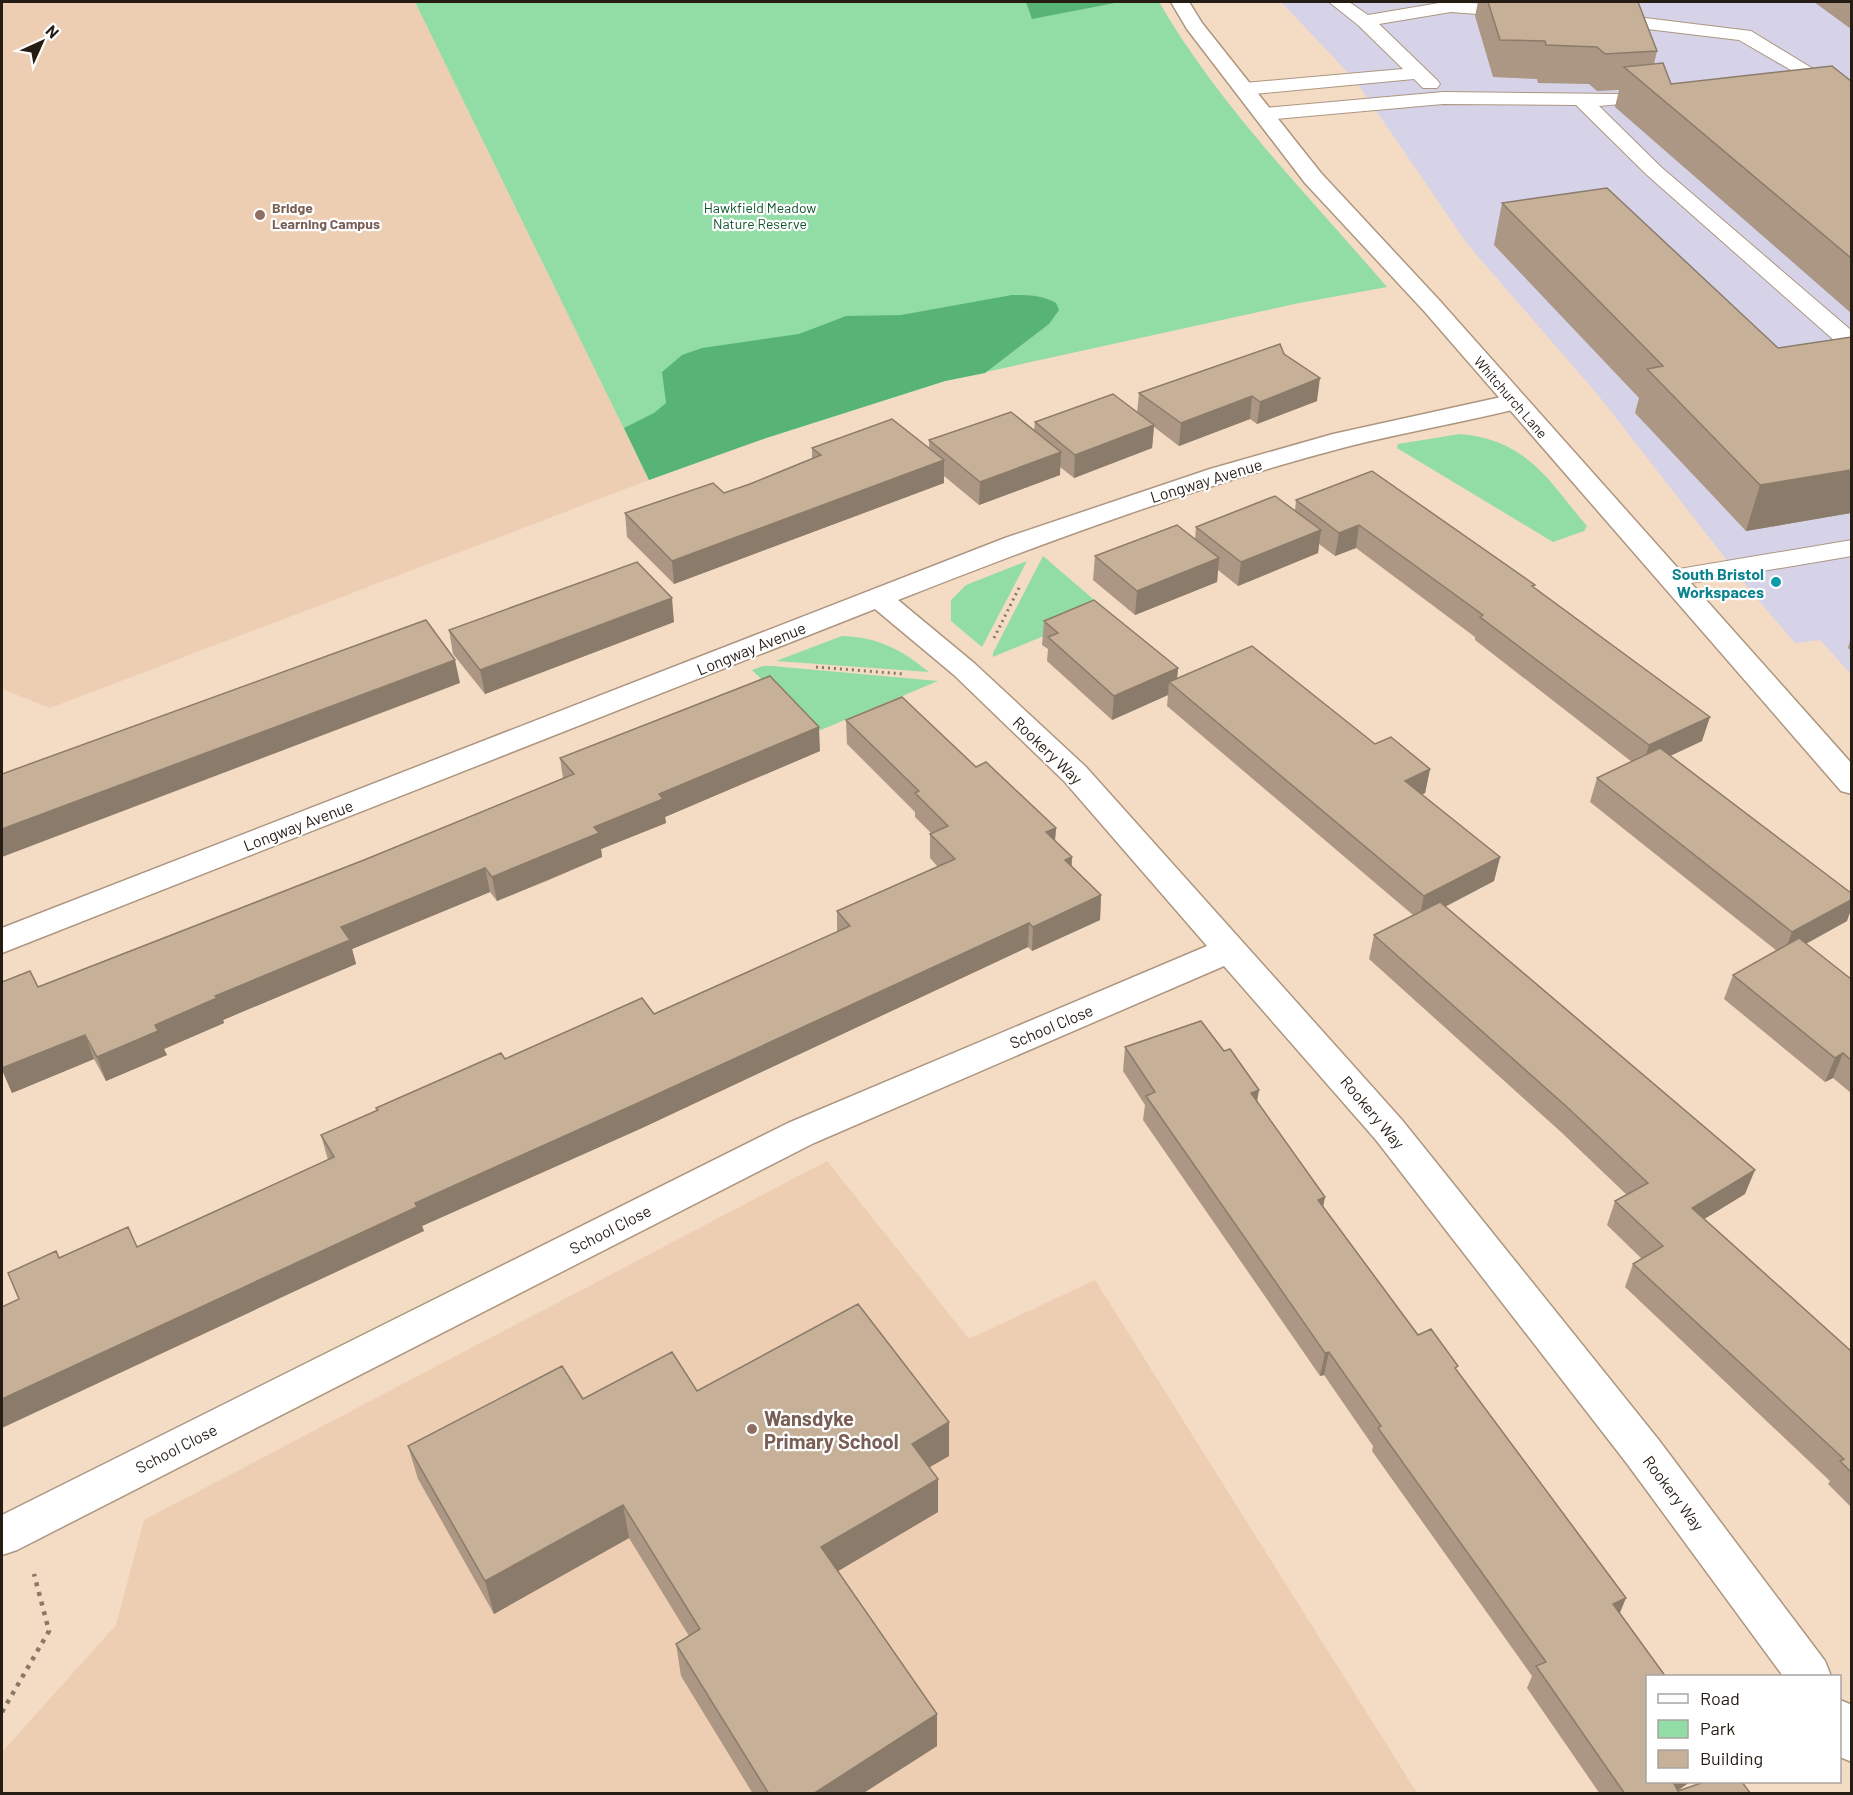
<svg xmlns="http://www.w3.org/2000/svg" width="1853" height="1795" font-family="Barlow,sans-serif">
<style>
.built{fill:#edceb2}
.industrial{fill:#d6d3e9}
.green{fill:#92dca6}
.forest{fill:#58b476}
.lines{fill:none;stroke-linecap:round;stroke-linejoin:round}
.service-casing{stroke:#ad9680;stroke-width:2}
.minor-casing{stroke:#ad9680;stroke-width:3}
.tertiary-casing{stroke:#ad9680;stroke-width:3}
.path-far1{stroke:#887867;stroke-width:3;stroke-dasharray:2 4;stroke-linecap:butt}
.path{stroke:#887867;stroke-width:4.5;stroke-dasharray:4 6;stroke-linecap:butt}
.service{fill:#fff;fill-rule:evenodd}
.minor{fill:#fff;fill-rule:evenodd}
.tertiary{fill:#fff;fill-rule:evenodd}
.wall{fill:#ab9783}
.shaded-wall{fill:#8b7b6a}
.building{fill:#c7b098;stroke:#8b7b6a;stroke-width:1.5}
.education-dot{fill:#8d6e63;stroke:#fff;stroke-width:2}
.culture-dot{fill:#0f9aa8;stroke:#fff;stroke-width:2}
.labels{text-anchor:middle;dominant-baseline:central;stroke-width:4.5;stroke-linejoin:round;paint-order:stroke}
.far-education-label{font-size:14px;font-weight:bold;fill:#785e54;stroke:#fff;text-anchor:start}
.far-park-label{font-size:14px;fill:#12562d;stroke:#fff}
.far-street-label{font-size:14px;fill:#251c13;stroke:#fff}
.street-label{font-size:16px;fill:#251c13;stroke:#fff}
.culture-label{font-size:16px;font-weight:bold;fill:#0d838f;stroke:#fff;text-anchor:end}
.near-education-label{font-size:20px;font-weight:bold;fill:#785e54;stroke:#fff;text-anchor:start}
</style>
<rect width="100%" height="100%" fill="#f4dbc3"/>
<path class="built" d="M 2,2 L 415,2 L 649,480 L 50,708 L 2,689 Z
M 827,1161 L 969,1339 L 1095,1280 L 1417,1793 L 2,1794 L 2,1752 L 116,1625 L 144,1520 Z"/>
<path class="industrial" d="M 1281,2 L 1851,2 L 1851,674 L 1820,640 L 1795,643 L 1754,595 L 1598,395 L 1468,245 L 1355,80 Z"/>
<path class="green" d="M 415,2 L 1159,2 C 1220,107 1308,195 1387,287 L 1299,303 L 945,381 L 735,448 L 649,480 Z
M 1460,434 C 1527,440 1547,479 1587,526 L 1584,531 L 1553,542 L 1397,448 L 1398,444 Z
M 1043,556 L 1106,610 L 993,657 L 993,653 Z
M 1027,561 L 982,647 L 951,621 L 951,600 L 966,585 Z
M 842,636 C 878,637 902,650 929,672 L 776,661 Z
M 763,666 L 772,666 L 938,681 L 816,732 L 752,670 Z"/>
<path class="forest" d="M 1026,2 L 1120,2 L 1032,19 Z
M 1012,295 C 1028,295 1042,295 1056,303 L 1059,310 L 1049,324 L 985,373 L 945,381 L 766,438 L 649,480 L 624,428 L 654,413 L 666,403 L 662,372 L 682,355 L 702,348 L 799,334 L 846,316 L 901,315 Z"/>
<g class="lines">
<defs>
<path id="service" d="M 1329,2 L 1349,2 L 1368,15 L 1445,2 L 1518,5 L 1527,11 L 1518,17 L 1451,12 L 1379,24 L 1437,80 L 1440,84 L 1437,88 L 1423,88 L 1414,79 L 1244,95 L 1237,93 L 1234,89 L 1237,85 L 1244,83 L 1403,69 L 1358,25 Z
M 1604,13 L 1751,31 L 1825,76 C 1818,85 1792,87 1781,84 L 1778,80 L 1781,76 L 1796,73 L 1739,40 L 1597,23 L 1595,19 L 1597,15 Z
M 1658,90 L 1665,92 L 1668,96 L 1665,100 L 1599,106 L 1661,167 L 1852,331 L 1852,351 L 1844,349 L 1647,175 L 1576,105 L 1443,104 L 1264,120 L 1257,118 L 1254,114 L 1257,110 L 1264,108 L 1443,92 L 1620,94 Z
M 1852,540 L 1852,556 L 1673,586 L 1664,584 L 1660,578 L 1664,572 L 1673,570 Z"/>
<path id="minor" d="M 1515,394 L 1524,397 L 1528,402 L 1524,407 C 1465,422 1405,432 1346,447 C 1194,487 1045,542 898,600 L 974,663 L 1086,767 L 1402,1120 L 1658,1439 L 1825,1661 L 1831,1676 L 1783,1676 L 1628,1465 L 1376,1140 L 1224,966 L 814,1143 L 17,1550 L 2,1555 L 2,1515 L 788,1123 L 1207,946 L 1064,781 L 954,675 L 875,609 L 2,953 L 2,928 L 1005,538 L 1210,469 L 1333,434 Z
M 1840,1700 L 1852,1705 L 1852,1762 L 1840,1757 Z"/>
<path id="tertiary" d="M 1171,2 L 1189,2 L 1202,23 L 1321,173 L 1440,301 L 1852,764 L 1852,794 L 1841,791 L 1424,311 L 1305,183 L 1187,29 Z"/>
</defs>
<use href="#service" class="service-casing"/>
<use href="#minor" class="minor-casing"/>
<use href="#tertiary" class="tertiary-casing"/>
<path class="path-far1" d="M 994,638 L 1020,586
M 816,667 L 904,674"/>
<path class="path" d="M 2,1712 L 49,1631 L 34,1574"/>
<use href="#service" class="service"/>
<use href="#minor" class="minor"/>
<use href="#tertiary" class="tertiary"/>
</g>
<path class="wall" d="M 1478,2 L 1638,2 L 1657,51 L 1654,64 L 1671,84 L 1851,81 L 1851,313 L 1615,107 L 1619,90 L 1597,91 L 1589,84 L 1538,83 L 1537,79 L 1493,77 L 1475,16 Z
M 1814,2 L 1851,2 L 1851,29 Z
M 1502,203 L 1778,348 L 1851,337 L 1851,513 L 1746,531 L 1635,413 L 1639,398 L 1494,245 Z
M 1284,354 L 1317,401 L 1257,424 L 1250,419 L 1179,446 L 1154,427 L 1152,448 L 1074,478 L 1060,467 L 1060,475 L 979,505 L 944,476 L 944,483 L 674,584 L 627,537 L 625,513 L 724,493 L 750,484 L 812,459 L 812,448 L 929,449 L 929,440 L 1034,430 L 1035,422 L 1137,413 L 1139,393 Z
M 1296,500 L 1534,587 L 1702,741 L 1670,756 L 1847,921 L 1806,944 L 1851,979 L 1851,1093 L 1833,1078 L 1825,1082 L 1724,999 L 1733,975 L 1777,951 L 1590,802 L 1597,778 L 1632,762 L 1475,640 L 1475,637 L 1356,548 L 1335,556 L 1319,544 L 1318,553 L 1238,586 L 1218,570 L 1217,582 L 1135,615 L 1093,580 L 1095,556 L 1195,539 L 1196,527 L 1295,510 Z
M 1044,621 L 1178,668 L 1177,679 L 1375,744 L 1430,769 L 1425,793 L 1422,794 L 1500,857 L 1494,881 L 1445,907 L 1745,1194 L 1704,1219 L 1851,1351 L 1851,1507 L 1828,1484 L 1830,1481 L 1625,1287 L 1633,1264 L 1642,1259 L 1607,1225 L 1615,1201 L 1627,1195 L 1561,1132 L 1369,959 L 1374,935 L 1413,915 L 1167,706 L 1168,695 L 1112,720 L 1047,661 L 1048,649 L 1042,645 Z
M 674,622 L 485,694 L 453,654 L 449,630 Z
M 1851,638 L 1851,651 L 1848,648 Z
M 846,720 L 976,767 L 1056,828 L 1055,840 L 1072,866 L 1101,895 L 1100,920 L 1032,951 L 1028,947 L 642,1128 L 422,1226 L 424,1231 L 19,1299 L 59,1258 L 137,1247 L 328,1160 L 321,1135 L 377,1111 L 376,1108 L 505,1059 L 654,1014 L 837,932 L 837,911 L 938,867 L 930,858 L 930,834 L 932,834 L 915,817 L 915,812 L 847,744 Z
M 820,751 L 665,817 L 666,823 L 601,849 L 602,857 L 549,880 L 497,901 L 490,892 L 352,949 L 356,964 L 223,1020 L 224,1023 L 164,1049 L 167,1055 L 106,1081 L 94,1059 L 12,1093 L 3,1072 L 2,1073 L 2,982 L 38,987 L 364,860 L 563,778 L 560,758 Z
M 1125,1047 L 1257,1102 L 1325,1197 L 1323,1207 L 1418,1335 L 1457,1370 L 1620,1613 L 1678,1791 L 1751,1794 L 1600,1794 L 1527,1688 L 1532,1676 L 1372,1451 L 1373,1446 L 1324,1375 L 1320,1376 L 1143,1120 L 1145,1105 L 1123,1071 Z
M 697,1391 L 949,1456 L 930,1467 L 938,1512 L 838,1571 L 937,1746 L 862,1794 L 753,1794 L 681,1676 L 676,1644 L 689,1636 L 629,1538 L 494,1614 L 418,1479 L 408,1446 L 583,1399 Z"/>
<path class="shaded-wall" d="M 1320,378 L 1317,401 L 1257,424 L 1260,402 Z
M 1252,396 L 1250,419 L 1179,446 L 1181,423 Z
M 1154,425 L 1152,448 L 1074,478 L 1075,455 Z
M 1061,452 L 1060,475 L 979,505 L 980,482 Z
M 944,460 L 944,483 L 674,584 L 672,561 Z
M 1851,470 L 1851,513 L 1746,531 L 1760,485 Z
M 1359,525 L 1356,548 L 1335,556 L 1339,533 Z
M 1321,530 L 1318,553 L 1238,586 L 1241,562 Z
M 1219,558 L 1217,582 L 1135,615 L 1137,591 Z
M 672,598 L 674,622 L 485,694 L 480,670 Z
M 455,660 L 460,683 L 2,857 L 2,829 Z
M 1178,668 L 1176,687 L 1169,682 L 1168,695 L 1112,720 L 1114,696 Z
M 1710,717 L 1702,741 L 1642,769 L 1649,745 Z
M 819,727 L 820,751 L 665,817 L 666,823 L 601,849 L 602,857 L 497,901 L 492,877 L 659,794 Z
M 1430,769 L 1425,793 L 1400,805 L 1405,781 Z
M 1056,828 L 1054,852 L 1046,832 Z
M 1072,857 L 1071,881 L 1065,860 Z
M 1500,857 L 1494,881 L 1419,920 L 1424,896 Z
M 485,868 L 490,892 L 352,949 L 356,964 L 223,1020 L 224,1023 L 164,1049 L 167,1055 L 106,1081 L 97,1057 L 155,1025 L 215,996 L 341,927 Z
M 1101,895 L 1100,920 L 1032,951 L 1033,927 Z
M 1851,900 L 1851,910 L 1847,921 L 1783,956 L 1792,932 Z
M 1029,923 L 1028,947 L 642,1128 L 422,1226 L 424,1231 L 2,1428 L 2,1399 L 415,1203 Z
M 85,1035 L 94,1059 L 12,1093 L 3,1072 L 2,1073 L 2,1066 Z
M 1843,1053 L 1833,1078 L 1825,1082 L 1835,1058 Z
M 1259,1090 L 1255,1114 L 1251,1093 Z
M 1755,1170 L 1745,1194 L 1683,1232 L 1692,1208 Z
M 1325,1197 L 1320,1221 L 1318,1200 Z
M 1329,1352 L 1324,1375 L 1320,1376 L 1325,1353 Z
M 949,1422 L 949,1456 L 912,1477 L 912,1444 Z
M 938,1479 L 938,1512 L 823,1580 L 821,1547 Z
M 623,1505 L 629,1538 L 494,1614 L 485,1581 Z
M 1626,1598 L 1617,1620 L 1613,1604 Z
M 937,1714 L 937,1746 L 862,1794 L 813,1794 Z
M 1672,1782 L 1690,1782 L 1673,1794 Z"/>
<path class="building" d="M 1488,2 L 1638,2 L 1657,51 L 1605,54 L 1597,47 L 1546,45 L 1545,41 L 1500,40 Z
M 1663,63 L 1671,84 L 1832,66 L 1851,81 L 1851,258 L 1624,67 Z
M 1607,188 L 1778,348 L 1851,337 L 1851,470 L 1760,485 L 1647,369 L 1663,366 L 1502,203 Z
M 1280,344 L 1284,354 L 1320,378 L 1260,402 L 1252,396 L 1181,423 L 1139,393 Z
M 1113,394 L 1154,425 L 1075,455 L 1035,422 Z
M 1011,412 L 1061,452 L 980,482 L 929,440 Z
M 892,419 L 944,460 L 672,561 L 625,513 L 713,483 L 724,493 L 750,484 L 821,455 L 812,448 Z
M 1372,471 L 1535,585 L 1532,586 L 1710,717 L 1649,745 L 1480,617 L 1483,615 L 1359,525 L 1339,533 L 1296,500 Z
M 1275,496 L 1321,530 L 1241,562 L 1196,527 Z
M 1177,525 L 1219,558 L 1137,591 L 1095,556 Z
M 637,562 L 672,598 L 480,670 L 449,630 Z
M 1094,600 L 1178,668 L 1114,696 L 1048,637 L 1058,633 L 1044,621 Z
M 426,620 L 455,660 L 2,829 L 2,774 Z
M 1252,646 L 1375,744 L 1391,737 L 1430,769 L 1405,781 L 1500,857 L 1424,896 L 1169,682 Z
M 770,676 L 819,727 L 659,794 L 663,799 L 594,827 L 599,833 L 545,855 L 492,877 L 485,868 L 341,927 L 350,940 L 215,996 L 217,998 L 155,1025 L 158,1031 L 97,1057 L 85,1035 L 2,1068 L 2,982 L 30,971 L 38,987 L 364,860 L 574,774 L 560,758 Z
M 902,697 L 976,767 L 986,762 L 1056,828 L 1046,832 L 1072,857 L 1065,860 L 1101,895 L 1033,927 L 1029,923 L 638,1103 L 415,1203 L 417,1207 L 2,1399 L 2,1307 L 19,1299 L 8,1273 L 56,1251 L 59,1258 L 128,1227 L 137,1247 L 334,1157 L 321,1135 L 378,1110 L 376,1108 L 501,1053 L 505,1059 L 642,998 L 654,1014 L 850,926 L 837,911 L 955,859 L 930,834 L 948,826 L 915,793 L 919,791 L 846,720 Z
M 1660,748 L 1851,893 L 1851,900 L 1792,932 L 1597,778 Z
M 1440,902 L 1755,1170 L 1692,1208 L 1851,1351 L 1851,1472 L 1840,1461 L 1844,1459 L 1633,1264 L 1663,1246 L 1615,1201 L 1648,1183 L 1568,1108 L 1374,935 Z
M 1799,938 L 1851,979 L 1851,1060 L 1843,1053 L 1835,1058 L 1733,975 Z
M 1201,1021 L 1224,1051 L 1230,1049 L 1259,1090 L 1251,1093 L 1325,1197 L 1318,1200 L 1418,1335 L 1431,1329 L 1458,1366 L 1455,1368 L 1626,1598 L 1613,1604 L 1666,1677 L 1647,1677 L 1647,1782 L 1673,1782 L 1678,1791 L 1704,1782 L 1742,1782 L 1751,1794 L 1625,1794 L 1536,1666 L 1546,1662 L 1378,1428 L 1381,1426 L 1329,1352 L 1325,1353 L 1146,1096 L 1155,1092 L 1125,1047 Z
M 858,1304 L 949,1422 L 912,1444 L 938,1479 L 821,1547 L 937,1714 L 813,1794 L 769,1794 L 676,1644 L 700,1629 L 623,1505 L 485,1581 L 408,1446 L 562,1366 L 583,1399 L 672,1352 L 697,1391 Z"/>
<g class="education-dot">
<circle cx="260" cy="215" r="6"/>
<circle cx="752" cy="1429" r="6"/>
</g>
<circle class="culture-dot" cx="1776" cy="582" r="6"/>
<g class="labels">
<g class="far-education-label">
<text x="272" y="207">Bridge<tspan x="272" dy="16">Learning Campus</tspan></text>
</g>
<g class="far-park-label">
<text x="760" y="207">Hawkfield Meadow<tspan x="760" dy="16">Nature Reserve</tspan></text>
</g>
<g class="far-street-label">
<text transform="translate(1511 397) rotate(49)">Whitchurch Lane</text>
</g>
<g class="street-label">
<text transform="translate(1206 480) rotate(-17)">Longway Avenue</text>
<text transform="translate(751 648) rotate(-22)">Longway Avenue</text>
<text transform="translate(1048 750) rotate(44)">Rookery Way</text>
<text transform="translate(298 825) rotate(-21)">Longway Avenue</text>
<text transform="translate(1051 1026) rotate(-23)">School Close</text>
<text transform="translate(1373 1112) rotate(50)">Rookery Way</text>
<text transform="translate(610 1229) rotate(-27)">School Close</text>
<text transform="translate(176 1448) rotate(-27)">School Close</text>
<text transform="translate(1674 1493) rotate(53)">Rookery Way</text>
</g>
<g class="culture-label">
<text x="1764" y="573">South Bristol<tspan x="1764" dy="18">Workspaces</tspan></text>
</g>
<g class="near-education-label">
<text x="764" y="1418">Wansdyke<tspan x="764" dy="23">Primary School</tspan></text>
</g>
</g>
<rect width="1853" height="1795" fill="none" stroke="#251c13" stroke-width="6"/>
<rect x="1646" y="1675" width="195" height="108" fill="#ffffff" stroke="#a8a4a1" stroke-width="1.5"/>
<rect x="1658" y="1694" width="30" height="9" fill="#ffffff" stroke="#a8a4a1" stroke-width="1.5"/>
<text x="1700" y="1705" font-size="18" fill="#251c13">Road</text>
<rect x="1658" y="1720" width="30" height="18" fill="#92dca6" stroke="#a8a4a1" stroke-width="1.5"/>
<text x="1700" y="1735" font-size="18" fill="#251c13">Park</text>
<rect x="1658" y="1750" width="30" height="18" fill="#c7b098" stroke="#a8a4a1" stroke-width="1.5"/>
<text x="1700" y="1765" font-size="18" fill="#251c13">Building</text>
<g transform="translate(42 42) rotate(45)" stroke="#ffffff" stroke-width="4.5" paint-order="stroke">
<path d="M0-4.5L10 22L0 15L-10 22Z" fill="#251c13"/>
<text y="-9" font-size="16" font-weight="bold" text-anchor="middle" fill="#251c13">N</text>
</g>
</svg>
